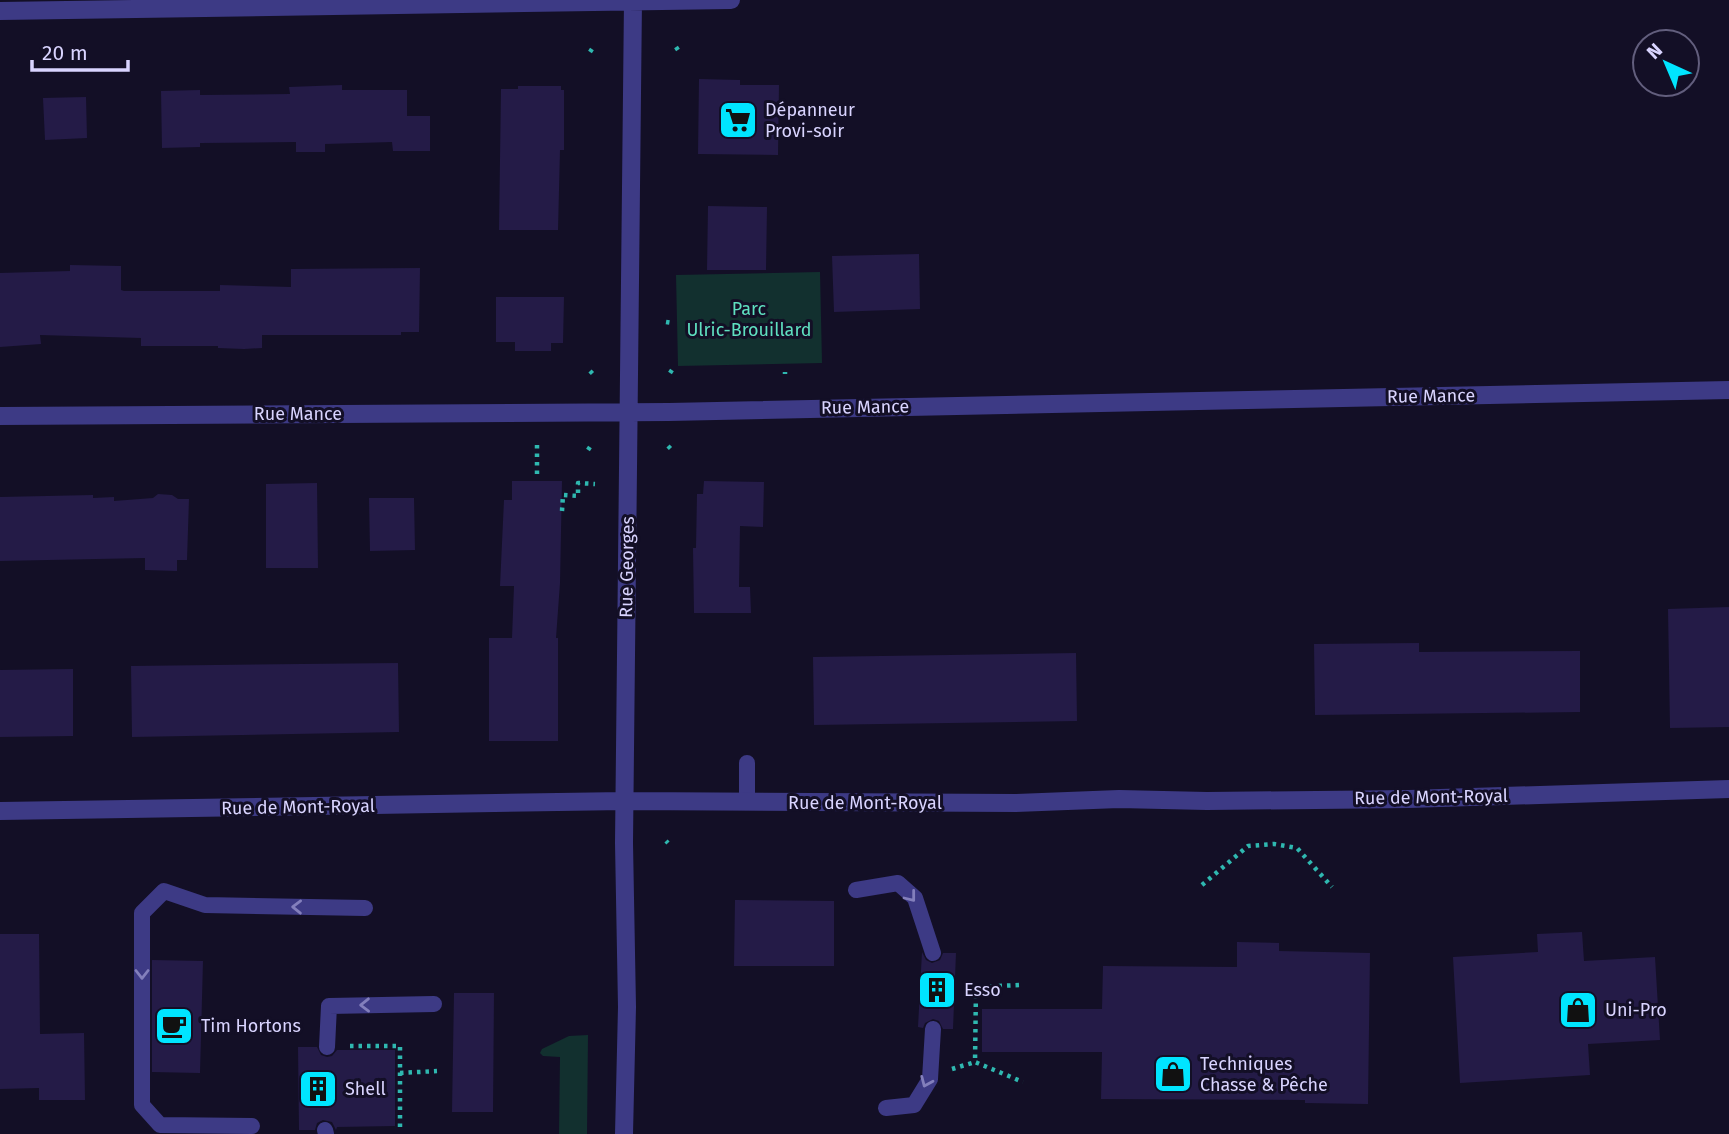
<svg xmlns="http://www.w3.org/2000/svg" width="1729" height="1134" font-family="'Fira Sans',sans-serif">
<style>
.green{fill:#12302f}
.building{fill:#241b47}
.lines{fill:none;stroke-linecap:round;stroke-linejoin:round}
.path{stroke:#2fb8b0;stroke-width:4.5;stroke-dasharray:3.5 5;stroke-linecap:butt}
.service{stroke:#3d3a85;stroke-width:16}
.minor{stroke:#3d3a85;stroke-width:18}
.oneway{stroke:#837fbc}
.labels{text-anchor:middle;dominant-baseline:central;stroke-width:6;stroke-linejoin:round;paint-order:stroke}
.poi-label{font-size:18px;fill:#d9d4ff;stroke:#130f26;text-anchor:start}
.park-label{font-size:18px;fill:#5fe0c0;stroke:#130f26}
.street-label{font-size:18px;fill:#d9d4ff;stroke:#130f26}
</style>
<rect width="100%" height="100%" fill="#130f26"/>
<path class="green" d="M 820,272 L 822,363 L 678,366 L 676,275 Z
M 588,1035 L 587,1134 L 559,1134 L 560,1057 L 543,1056 L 540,1053 L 542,1049 L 569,1036 Z"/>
<path class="building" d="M 699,79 L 740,80 L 740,85 L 779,85 L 778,155 L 698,154 Z
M 342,85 L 342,90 L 407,90 L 407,116 L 430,116 L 430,151 L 393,151 L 392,142 L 325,144 L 325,152 L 296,152 L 296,142 L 200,143 L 200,147 L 162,148 L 161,91 L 200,90 L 200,95 L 290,94 L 289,87 Z
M 518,86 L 561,86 L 561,90 L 564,90 L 564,150 L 560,150 L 558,230 L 499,230 L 501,89 L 518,89 Z
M 86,97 L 87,138 L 45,140 L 43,98 Z
M 708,206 L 767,207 L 766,270 L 707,270 Z
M 919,254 L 920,309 L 834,312 L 832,256 Z
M 70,265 L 121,266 L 121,290 L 124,291 L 220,291 L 220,285 L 291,287 L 291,269 L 420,268 L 419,332 L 401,332 L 401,335 L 262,335 L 262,348 L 244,349 L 218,348 L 218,346 L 141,346 L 141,338 L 40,335 L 41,344 L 0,347 L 0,273 L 70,271 Z
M 496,297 L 564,297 L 563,343 L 551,343 L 551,351 L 515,351 L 515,342 L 496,342 Z
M 512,481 L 562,481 L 560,583 L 556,638 L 558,638 L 558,741 L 489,741 L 489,638 L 512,638 L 514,586 L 500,586 L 504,500 L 512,500 Z
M 704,481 L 764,482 L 763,527 L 740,526 L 739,587 L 750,587 L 751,613 L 694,613 L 693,548 L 696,548 L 697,494 L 703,494 Z
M 317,483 L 318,568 L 266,568 L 266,484 Z
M 158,494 L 172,495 L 178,499 L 189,499 L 187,560 L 177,560 L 177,571 L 145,570 L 145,558 L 0,561 L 0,497 L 93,495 L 93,498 L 114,497 L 114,501 L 153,498 Z
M 369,498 L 414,498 L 415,550 L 370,551 Z
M 1729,607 L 1729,727 L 1670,728 L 1668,609 Z
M 1419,643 L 1419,652 L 1580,651 L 1580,712 L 1315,715 L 1314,644 Z
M 1076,653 L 1077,721 L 814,725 L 813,657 Z
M 398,663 L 399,732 L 132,737 L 131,666 Z
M 73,669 L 73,736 L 0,737 L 0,670 Z
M 735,900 L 834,901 L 834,966 L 734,966 Z
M 1582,932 L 1584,961 L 1655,957 L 1660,1040 L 1588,1044 L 1590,1075 L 1460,1083 L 1453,957 L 1538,952 L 1537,934 Z
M 0,934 L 39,934 L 40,1034 L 84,1033 L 85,1100 L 39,1100 L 39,1088 L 0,1089 Z
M 1237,942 L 1279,943 L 1279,951 L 1370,953 L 1368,1104 L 1305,1103 L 1305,1100 L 1101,1099 L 1102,1052 L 982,1052 L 982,1009 L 1102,1009 L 1103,966 L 1237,967 Z
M 922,952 L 926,960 L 932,963 L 940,960 L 943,953 L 956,953 L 953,1029 L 943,1029 L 939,1021 L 933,1019 L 925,1023 L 923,1028 L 918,1027 Z
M 152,960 L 203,961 L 200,1073 L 152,1072 Z
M 454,993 L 494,993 L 493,1112 L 452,1112 Z
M 298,1047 L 317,1047 L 321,1055 L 327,1057 L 332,1056 L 337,1050 L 395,1050 L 395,1126 L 337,1127 L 336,1130 L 332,1122 L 323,1120 L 317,1123 L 315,1130 L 299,1130 Z"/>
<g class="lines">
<path class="path" d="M 676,47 L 678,50
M 590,52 L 592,49
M 666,322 L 672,323
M 590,371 L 593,374
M 785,372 L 785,374
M 670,373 L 672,370
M 668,446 L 672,450
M 588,450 L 590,447
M 537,474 L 537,444
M 562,511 L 563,495 L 578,496 L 578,483 L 595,484
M 666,841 L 668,843
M 1202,885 L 1248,846 L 1274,844 L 1297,848 L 1332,887
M 1019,985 L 976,987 L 975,1062 L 1023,1082
M 350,1046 L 400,1046 L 400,1127
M 952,1069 L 975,1062
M 400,1073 L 437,1071"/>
<path class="service" d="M 747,802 L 747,763
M 856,890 L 898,883 L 915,898 L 933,953
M 327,1047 L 329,1006 L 434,1004
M 886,1108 L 914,1105 L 930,1079 L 933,1029
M 252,1126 L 160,1125 L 142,1105 L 142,913 L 164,891 L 205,905 L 365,908
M 325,1130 L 326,1134"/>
<path class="minor" d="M 0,11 L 731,0
M 0,416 L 669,412 L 1729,390
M 0,811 L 624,801 L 1015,803 L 1119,799 L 1207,801 L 1409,799 L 1729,789
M 624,1134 L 627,1007 L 624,843 L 633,0"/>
</g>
<defs><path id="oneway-chevron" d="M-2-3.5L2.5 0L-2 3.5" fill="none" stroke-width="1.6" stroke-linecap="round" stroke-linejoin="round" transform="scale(1.75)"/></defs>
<g class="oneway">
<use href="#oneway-chevron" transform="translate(911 897) rotate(52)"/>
<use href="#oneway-chevron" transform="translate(297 907) rotate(-179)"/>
<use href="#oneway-chevron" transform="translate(142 974) rotate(90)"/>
<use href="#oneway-chevron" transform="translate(365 1005) rotate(179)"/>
<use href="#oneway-chevron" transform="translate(926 1082) rotate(113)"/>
</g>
<defs>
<symbol id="supermarket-square" viewBox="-11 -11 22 22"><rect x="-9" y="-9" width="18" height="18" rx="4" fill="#00e5ff" stroke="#130f26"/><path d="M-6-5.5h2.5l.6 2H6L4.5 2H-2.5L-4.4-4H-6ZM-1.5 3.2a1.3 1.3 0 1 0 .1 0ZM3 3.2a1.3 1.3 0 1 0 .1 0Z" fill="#111"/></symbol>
<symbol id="building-square" viewBox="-11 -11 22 22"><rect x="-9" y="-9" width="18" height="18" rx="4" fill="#00e5ff" stroke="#130f26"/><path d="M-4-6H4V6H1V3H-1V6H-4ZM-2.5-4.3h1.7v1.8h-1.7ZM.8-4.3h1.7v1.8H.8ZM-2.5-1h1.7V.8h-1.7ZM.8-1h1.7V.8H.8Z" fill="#111"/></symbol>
<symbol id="shop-square" viewBox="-11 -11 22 22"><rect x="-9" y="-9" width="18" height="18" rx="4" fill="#00e5ff" stroke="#130f26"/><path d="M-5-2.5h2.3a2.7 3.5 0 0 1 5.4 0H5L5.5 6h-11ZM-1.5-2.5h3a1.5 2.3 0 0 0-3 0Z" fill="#111"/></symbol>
<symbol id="cafe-square" viewBox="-11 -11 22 22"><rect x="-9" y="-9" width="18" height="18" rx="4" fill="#00e5ff" stroke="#130f26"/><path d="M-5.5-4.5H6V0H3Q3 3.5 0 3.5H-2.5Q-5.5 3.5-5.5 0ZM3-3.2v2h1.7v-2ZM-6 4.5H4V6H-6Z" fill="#111"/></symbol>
</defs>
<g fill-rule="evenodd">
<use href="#supermarket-square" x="716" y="98" width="44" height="44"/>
<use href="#building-square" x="915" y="968" width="44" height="44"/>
<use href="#shop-square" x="1556" y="988" width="44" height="44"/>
<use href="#cafe-square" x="152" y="1004" width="44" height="44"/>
<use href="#shop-square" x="1151" y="1052" width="44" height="44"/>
<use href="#building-square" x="296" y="1067" width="44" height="44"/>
</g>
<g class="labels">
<g class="poi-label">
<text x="765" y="110">Dépanneur<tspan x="765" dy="21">Provi-soir</tspan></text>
<text x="964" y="990">Esso</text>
<text x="1605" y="1010">Uni-Pro</text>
<text x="201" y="1026">Tim Hortons</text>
<text x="1200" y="1064">Techniques<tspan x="1200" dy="21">Chasse &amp; Pêche</tspan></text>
<text x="345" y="1089">Shell</text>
</g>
<g class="park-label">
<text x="749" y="309">Parc<tspan x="749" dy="21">Ulric-Brouillard</tspan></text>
</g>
<g class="street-label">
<text transform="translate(1431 396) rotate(-1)">Rue Mance</text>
<text transform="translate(865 407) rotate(-1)">Rue Mance</text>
<text x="298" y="414">Rue Mance</text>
<text transform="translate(627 567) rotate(-89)">Rue Georges</text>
<text transform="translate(1431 797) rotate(-1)">Rue de Mont-Royal</text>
<text x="865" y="803">Rue de Mont-Royal</text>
<text transform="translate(298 807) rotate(-1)">Rue de Mont-Royal</text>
</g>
</g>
<g transform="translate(1666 63) rotate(316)"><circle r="33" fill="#130f26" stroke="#625e7d" stroke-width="2"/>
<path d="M0-5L12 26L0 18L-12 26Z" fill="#00e5ff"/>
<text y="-10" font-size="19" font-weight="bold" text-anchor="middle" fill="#d9d4ff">N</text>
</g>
<path d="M32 60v10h96v-10" fill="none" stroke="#d9d4ff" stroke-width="3.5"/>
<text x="42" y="60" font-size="21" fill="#d9d4ff" stroke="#130f26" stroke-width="5" paint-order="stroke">20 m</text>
</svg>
